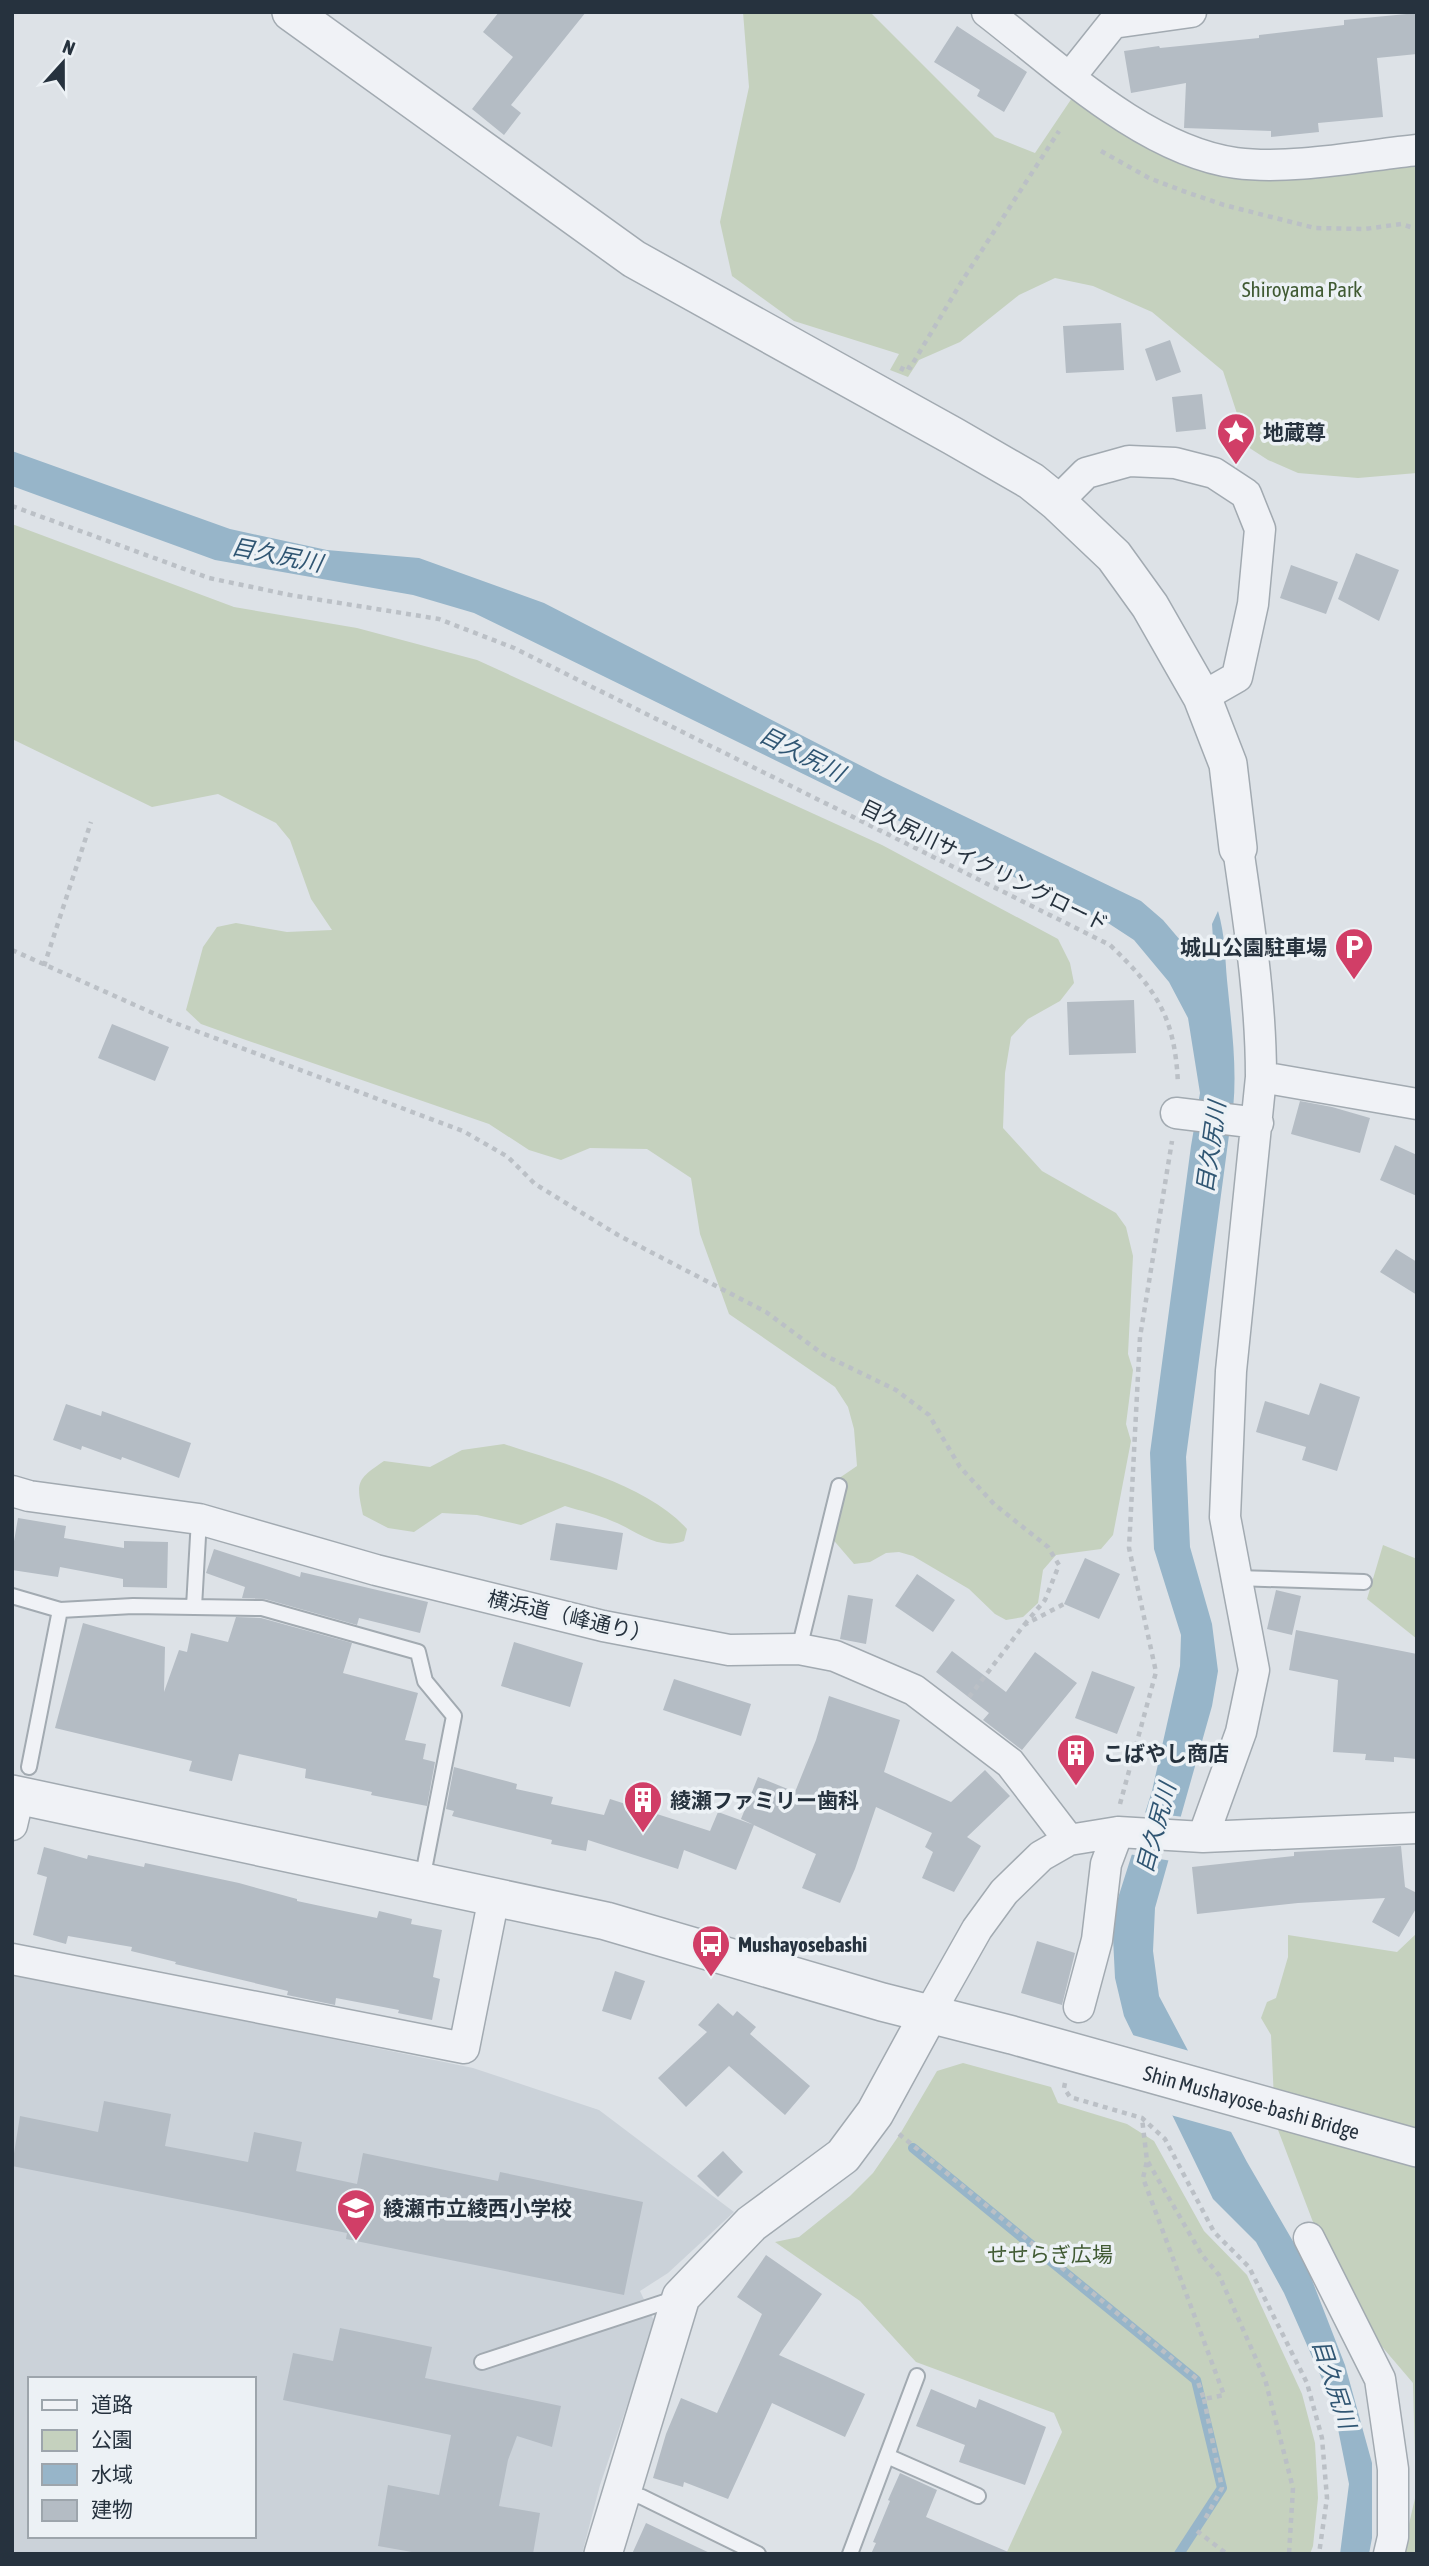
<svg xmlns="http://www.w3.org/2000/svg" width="1429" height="2566" font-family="'Asap Condensed','Noto Sans JP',sans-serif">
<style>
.built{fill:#cbd2d9;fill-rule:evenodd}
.green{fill:#c5d1be}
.water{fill:#97b5c9}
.pier{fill:#dde2e7}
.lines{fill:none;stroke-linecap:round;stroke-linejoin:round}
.stream{stroke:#97b5c9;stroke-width:10}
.building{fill:#b4bcc4}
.service-casing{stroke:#a2aab1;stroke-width:18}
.minor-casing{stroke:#a2aab1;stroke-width:33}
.tertiary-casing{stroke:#a2aab1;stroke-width:40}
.path{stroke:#bbc0c6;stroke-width:4.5;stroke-dasharray:5 5;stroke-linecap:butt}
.service{stroke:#f0f2f6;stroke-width:14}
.minor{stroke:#f0f2f6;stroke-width:30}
.tertiary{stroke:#f0f2f6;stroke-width:37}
.labels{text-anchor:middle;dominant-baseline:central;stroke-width:7;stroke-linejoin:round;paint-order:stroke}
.park-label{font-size:21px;fill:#405a33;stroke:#ecf1f5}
.poi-label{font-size:21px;font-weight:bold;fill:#26323e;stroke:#ecf1f5;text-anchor:start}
.street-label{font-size:21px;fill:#26323e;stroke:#ecf1f5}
.water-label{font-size:23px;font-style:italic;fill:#305673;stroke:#ecf1f5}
</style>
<rect width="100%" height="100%" fill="#dde2e7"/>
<path class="built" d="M 12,1973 L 473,2068 L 599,2110 L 734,2212 L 668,2273 L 640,2291 L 655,2323 L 600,2485 L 582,2554 L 12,2554 ZM 30,2379 L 254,2379 L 254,2536 L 30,2536 Z"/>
<path class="green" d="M 743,12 L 870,12 L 995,137 L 1035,153 L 1072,98 L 1117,127 L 1316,176 L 1417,166 L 1417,473 L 1358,478 L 1298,473 L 1268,460 L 1248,447 L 1223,371 L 1152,312 L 1093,286 L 1055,278 L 1019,295 L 960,342 L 919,360 L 908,377 L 890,370 L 899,354 L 794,321 L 732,276 L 720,222 L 749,87 Z
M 12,524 L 234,607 L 357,628 L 477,660 L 882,845 L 1058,939 L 1070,963 L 1074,983 L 1060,1001 L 1028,1019 L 1011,1037 L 1005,1073 L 1003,1128 L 1042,1171 L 1116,1213 L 1126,1227 L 1133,1256 L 1128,1354 L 1133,1370 L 1126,1424 L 1131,1441 L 1113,1535 L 1101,1549 L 1056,1555 L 1043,1570 L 1038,1603 L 1023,1617 L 1006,1620 L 995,1614 L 969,1589 L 913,1556 L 899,1552 L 886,1553 L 870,1562 L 854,1564 L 830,1536 L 824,1510 L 832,1483 L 857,1466 L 854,1429 L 848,1407 L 835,1387 L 729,1314 L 700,1234 L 691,1178 L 647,1149 L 590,1148 L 561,1160 L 529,1150 L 489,1124 L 243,1039 L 201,1024 L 186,1010 L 203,947 L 217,927 L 236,923 L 287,932 L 332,930 L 311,899 L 290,840 L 276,823 L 218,794 L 152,807 L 12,739 Z
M 504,1444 C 560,1463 647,1484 687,1529 L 684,1541 C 657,1551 636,1530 612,1521 C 597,1514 580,1511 565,1506 L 521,1525 L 477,1515 L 442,1513 L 414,1532 L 388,1528 L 363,1515 C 356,1482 356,1480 384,1461 L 430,1467 L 462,1450 Z
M 1383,1545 L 1417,1559 L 1417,1639 L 1367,1599 Z
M 1417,1933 L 1417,2554 L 1402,2554 L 1416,2494 L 1413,2383 L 1343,2301 L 1275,2122 L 1271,2035 L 1261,2018 L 1267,2002 L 1276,1998 L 1288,1957 L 1288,1935 L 1397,1952 Z
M 963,2063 L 1051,2087 L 1058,2103 L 1127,2124 L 1154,2141 L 1204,2231 L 1247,2275 L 1302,2394 L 1315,2443 L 1318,2498 L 1313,2546 L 1310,2554 L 1006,2554 L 1062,2432 L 1054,2413 L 916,2362 L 860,2301 L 775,2242 L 799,2237 L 850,2196 L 873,2173 L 900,2134 L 937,2071 Z"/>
<path class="water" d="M 12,451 L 230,529 L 327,550 L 419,558 L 544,603 L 883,777 L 1141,901 L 1163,920 L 1186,947 L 1214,954 L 1212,924 L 1218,911 C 1225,935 1225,956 1227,980 C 1232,1032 1240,1084 1229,1135 L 1186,1457 L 1190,1547 L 1212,1624 L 1218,1671 L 1212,1706 L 1155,1908 L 1153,1951 L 1159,1996 L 1247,2162 L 1305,2262 L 1345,2365 L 1372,2463 L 1372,2538 L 1369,2554 L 1340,2554 L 1349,2484 L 1333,2404 L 1284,2293 L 1256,2242 L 1213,2199 L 1124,2016 L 1115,1978 L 1112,1917 L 1152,1791 L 1180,1666 L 1181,1635 L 1154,1549 L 1150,1453 L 1191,1146 L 1200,1093 L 1188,1018 L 1169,982 L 1134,940 L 1108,923 L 474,613 L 413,595 L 215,560 L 12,486 Z"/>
<path class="pier" d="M 1142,1812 L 1184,1817 L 1172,1861 L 1128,1854 Z
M 1129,2034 L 1193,2052 L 1235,2133 L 1167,2114 Z"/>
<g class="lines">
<path class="stream" d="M 913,2148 L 1196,2380 L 1222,2488 L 1179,2554"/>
</g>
<path class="building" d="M 499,12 L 586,12 L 511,105 L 521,113 L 504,135 L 472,109 L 513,57 L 483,32 Z
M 1417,13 L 1417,54 L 1377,58 L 1383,117 L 1318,123 L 1319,132 L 1271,137 L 1271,131 L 1184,128 L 1186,83 L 1131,93 L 1124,51 L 1159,46 L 1160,48 L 1259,38 L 1259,35 L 1344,25 L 1344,20 Z
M 957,26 L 1027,72 L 1004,112 L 977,96 L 980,90 L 934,62 Z
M 1121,323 L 1124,370 L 1066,373 L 1063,326 Z
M 1170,340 L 1181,372 L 1156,381 L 1145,349 Z
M 1202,394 L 1206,429 L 1176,432 L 1172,397 Z
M 1356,553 L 1399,570 L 1379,621 L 1338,599 Z
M 1291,565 L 1338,582 L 1326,614 L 1280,598 Z
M 1134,1000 L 1136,1053 L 1069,1055 L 1067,1002 Z
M 112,1024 L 169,1047 L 155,1081 L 98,1058 Z
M 1300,1101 L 1332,1107 L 1370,1118 L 1360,1153 L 1291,1134 Z
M 1395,1145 L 1417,1155 L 1417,1196 L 1380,1180 Z
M 1396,1249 L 1417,1262 L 1417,1295 L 1380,1272 Z
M 1320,1383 L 1360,1397 L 1337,1471 L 1302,1460 L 1306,1447 L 1256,1432 L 1265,1401 L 1309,1415 Z
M 66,1404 L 101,1416 L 102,1411 L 191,1443 L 179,1478 L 122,1457 L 121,1460 L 82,1446 L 81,1450 L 53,1440 Z
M 18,1518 L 66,1526 L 64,1538 L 124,1548 L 124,1541 L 168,1542 L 167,1588 L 123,1587 L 123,1579 L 60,1567 L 58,1577 L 12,1570 L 12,1553 Z
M 556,1523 L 623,1533 L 617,1570 L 550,1560 Z
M 214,1549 L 300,1577 L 301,1572 L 428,1602 L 420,1633 L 359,1618 L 357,1625 L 265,1599 L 242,1598 L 245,1587 L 206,1573 Z
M 1085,1558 L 1120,1574 L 1099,1619 L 1064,1604 Z
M 917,1574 L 955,1600 L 933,1632 L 895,1606 Z
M 1276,1590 L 1301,1596 L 1292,1635 L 1267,1629 Z
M 848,1595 L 873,1599 L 866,1644 L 840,1639 Z
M 236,1617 L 261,1618 L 352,1643 L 343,1673 L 418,1693 L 405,1740 L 426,1744 L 423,1759 L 435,1762 L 427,1806 L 371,1795 L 372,1792 L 305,1778 L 306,1769 L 239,1754 L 232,1781 L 189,1771 L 192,1761 L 55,1728 L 83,1623 L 165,1647 L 164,1692 L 179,1650 L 187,1652 L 191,1633 L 228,1642 Z
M 1296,1630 L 1417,1654 L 1417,1759 L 1394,1757 L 1394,1762 L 1365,1760 L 1366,1754 L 1333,1752 L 1338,1680 L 1289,1670 Z
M 514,1642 L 583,1663 L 570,1707 L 501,1686 Z
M 952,1651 L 1006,1692 L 1035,1652 L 1077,1683 L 1022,1750 L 983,1720 L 989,1713 L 936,1672 Z
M 1092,1671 L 1135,1687 L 1117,1734 L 1075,1718 Z
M 674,1679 L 751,1704 L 741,1736 L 663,1710 Z
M 829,1696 L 900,1720 L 884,1772 L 951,1802 L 985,1770 L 1010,1796 L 967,1837 L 981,1846 L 954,1892 L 922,1878 L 933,1852 L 925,1847 L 932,1833 L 876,1807 L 855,1869 L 840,1903 L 802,1888 L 816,1854 L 741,1819 L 758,1777 L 795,1792 L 816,1740 Z
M 454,1767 L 517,1784 L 516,1789 L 553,1797 L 551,1804 L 604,1815 L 610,1799 L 710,1831 L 718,1812 L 754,1825 L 736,1870 L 684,1850 L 678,1869 L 588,1840 L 586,1851 L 551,1844 L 552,1840 L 452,1816 L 454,1811 L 446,1809 Z
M 1401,1846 L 1405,1887 L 1417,1893 L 1417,1907 L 1399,1937 L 1372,1922 L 1385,1898 L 1298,1903 L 1197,1914 L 1192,1867 L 1294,1856 L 1294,1852 Z
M 44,1847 L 87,1859 L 88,1855 L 144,1867 L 145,1863 L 239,1883 L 297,1899 L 297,1901 L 377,1918 L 379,1911 L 412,1919 L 411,1924 L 442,1930 L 433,1977 L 440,1979 L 432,2020 L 398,2013 L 399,2010 L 336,1998 L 335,2005 L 287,1995 L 288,1991 L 175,1964 L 176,1962 L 131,1951 L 132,1947 L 68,1936 L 66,1944 L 33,1935 L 47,1877 L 37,1874 Z
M 1037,1941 L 1075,1953 L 1062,2005 L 1021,1993 Z
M 615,1971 L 645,1981 L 631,2020 L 602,2011 Z
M 718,2003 L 733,2016 L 737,2011 L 756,2027 L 750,2034 L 810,2086 L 785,2115 L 729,2066 L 686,2107 L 658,2078 L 707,2032 L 698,2025 Z
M 104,2101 L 171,2114 L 165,2146 L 248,2162 L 254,2132 L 302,2142 L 296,2171 L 357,2184 L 363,2153 L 498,2181 L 500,2172 L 643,2202 L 624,2295 L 346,2239 L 347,2233 L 12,2166 L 20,2116 L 98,2132 Z
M 723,2151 L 743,2172 L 718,2197 L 697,2176 Z
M 766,2255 L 822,2294 L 779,2355 L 865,2394 L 845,2437 L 772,2403 L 728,2499 L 684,2482 L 683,2487 L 653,2478 L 666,2434 L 681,2398 L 717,2413 L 762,2314 L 737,2297 Z
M 340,2328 L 432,2347 L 425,2378 L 561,2406 L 552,2447 L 517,2436 L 508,2460 L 499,2506 L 540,2513 L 533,2554 L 423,2554 L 378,2546 L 388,2485 L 439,2495 L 451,2435 L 283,2400 L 293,2353 L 333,2361 Z
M 931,2389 L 976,2408 L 979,2399 L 1046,2427 L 1025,2485 L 959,2462 L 965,2445 L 916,2426 Z
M 900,2473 L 937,2490 L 926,2517 L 1013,2554 L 871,2554 L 876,2543 L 873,2542 L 890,2501 L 888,2500 Z
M 646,2523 L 712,2554 L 632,2554 Z"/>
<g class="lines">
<defs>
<path id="service" d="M 1236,1578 L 1364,1582
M 12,1596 L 60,1610 L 133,1606 L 262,1608 L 418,1652 L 425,1681 L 454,1716 L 422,1880
M 194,1607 L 199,1519
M 799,1649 L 839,1486
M 29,1767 L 60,1610
M 482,2362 L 677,2298
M 887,2456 L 978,2496
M 622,2491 L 642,2497 L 758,2554
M 850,2554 L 917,2376"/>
<path id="minor" d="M 987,12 C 1057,66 1146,151 1236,163 C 1291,170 1361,156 1417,150
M 1070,77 L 1113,23 L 1191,12
M 1057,502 L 1086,473 L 1129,461 L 1175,463 L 1214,473 L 1246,494 L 1260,529 L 1253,604 L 1237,677 L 1202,697
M 1261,1077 L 1417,1104
M 1176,1113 L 1258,1123
M 12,1491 L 29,1496 L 199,1519 L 376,1570 L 603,1626 L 729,1650 L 799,1649 L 835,1656 L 914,1690 L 1010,1763 L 1069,1840
M 12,1825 L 19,1795
M 1203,1837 L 1241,1732 L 1254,1670 L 1225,1517 L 1231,1371 L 1261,1077 C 1261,999 1249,924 1238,848
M 12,1959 L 464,2048 L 494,1897
M 1079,2007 L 1097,1940 L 1106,1864 L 1118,1832
M 929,2014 L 977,1929 L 1004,1892 L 1041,1856 L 1069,1840 L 1118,1832 L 1203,1837 L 1417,1828
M 1309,2238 L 1380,2379 L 1393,2469 L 1393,2537 L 1389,2554"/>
<g id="tertiary">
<path d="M 291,12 L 634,259 L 953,436 L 1031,481 L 1057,502 L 1114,556 L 1150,606 L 1202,697 L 1228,764 L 1238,848"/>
<path id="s1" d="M 12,1794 L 606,1921 L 882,2002 L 1012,2035 L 1417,2148"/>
<path d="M 603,2554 L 681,2297 L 751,2224 L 843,2156 L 875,2113 L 929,2014"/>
</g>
</defs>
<use href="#service" class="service-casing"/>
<use href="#minor" class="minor-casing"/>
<use href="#tertiary" class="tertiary-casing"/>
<path class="path" d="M 1101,151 L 1149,178 L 1183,191 L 1224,205 L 1315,228 L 1365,229 L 1401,224 L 1417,229
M 901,371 L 904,365 L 910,368 L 962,281 L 1059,131
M 12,506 L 209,578 L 290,595 L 439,619 L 514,648 L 1110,945 C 1157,990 1175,1017 1178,1084
M 12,950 L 175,1023 L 463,1131 L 508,1157 L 535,1184 L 618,1235 L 766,1312 L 824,1355 L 896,1390 L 929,1415 L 960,1467 L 994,1504 L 1048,1547 L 1059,1565 L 1045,1600 L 1024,1625
M 44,966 L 91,822
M 969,1697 L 1024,1625 L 1064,1604
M 1120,1804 L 1156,1672 L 1129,1548 L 1140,1337 L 1172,1141
M 1065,2083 L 1064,2088 L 1070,2097 L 1142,2118 L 1165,2139 L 1214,2232 L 1249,2267 L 1307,2383 L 1322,2438 L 1327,2498 L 1319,2554
M 899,2134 L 1197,2379 L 1204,2399 L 1224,2395 L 1143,2178 L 1147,2161 L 1142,2118
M 1148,2162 L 1202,2255 L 1219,2275 L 1265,2379 L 1293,2488 L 1289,2554
M 1204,2399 L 1222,2488 L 1205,2519
M 1197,2531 L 1227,2554"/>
<use href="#service" class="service"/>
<use href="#minor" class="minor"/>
<use href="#tertiary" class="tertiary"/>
</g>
<defs>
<symbol id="sight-pin" viewBox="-11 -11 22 30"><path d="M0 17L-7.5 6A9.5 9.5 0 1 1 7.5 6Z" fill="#d13e67" stroke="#ecf1f5"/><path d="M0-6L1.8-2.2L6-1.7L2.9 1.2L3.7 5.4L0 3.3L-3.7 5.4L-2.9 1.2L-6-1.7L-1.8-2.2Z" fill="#fff"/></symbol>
<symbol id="parking-pin" viewBox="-11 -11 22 30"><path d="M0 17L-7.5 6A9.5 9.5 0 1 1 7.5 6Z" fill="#d13e67" stroke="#ecf1f5"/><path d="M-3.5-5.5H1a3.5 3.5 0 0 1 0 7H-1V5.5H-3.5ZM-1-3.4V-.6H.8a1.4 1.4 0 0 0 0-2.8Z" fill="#fff"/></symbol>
<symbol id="building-pin" viewBox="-11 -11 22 30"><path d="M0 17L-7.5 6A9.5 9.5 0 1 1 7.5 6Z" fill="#d13e67" stroke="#ecf1f5"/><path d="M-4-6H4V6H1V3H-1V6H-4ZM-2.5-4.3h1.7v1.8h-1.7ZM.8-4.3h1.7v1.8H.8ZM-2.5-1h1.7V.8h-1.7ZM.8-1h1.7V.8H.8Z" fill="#fff"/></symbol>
<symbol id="bus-pin" viewBox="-11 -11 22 30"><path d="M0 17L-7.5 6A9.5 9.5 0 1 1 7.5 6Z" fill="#d13e67" stroke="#ecf1f5"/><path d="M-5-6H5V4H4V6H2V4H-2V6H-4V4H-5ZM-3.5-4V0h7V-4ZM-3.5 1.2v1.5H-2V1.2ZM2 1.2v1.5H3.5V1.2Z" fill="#fff"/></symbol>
<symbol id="school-pin" viewBox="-11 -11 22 30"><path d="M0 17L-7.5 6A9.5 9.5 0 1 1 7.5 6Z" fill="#d13e67" stroke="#ecf1f5"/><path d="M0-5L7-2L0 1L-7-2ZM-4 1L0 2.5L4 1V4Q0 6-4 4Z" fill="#fff"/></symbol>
</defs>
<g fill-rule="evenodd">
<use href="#sight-pin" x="1214" y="410" width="44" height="60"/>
<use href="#parking-pin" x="1332" y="925" width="44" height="60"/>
<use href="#building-pin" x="1054" y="1731" width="44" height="60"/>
<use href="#building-pin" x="621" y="1778" width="44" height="60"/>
<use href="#bus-pin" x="689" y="1922" width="44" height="60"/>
<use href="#school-pin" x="334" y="2186" width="44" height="60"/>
</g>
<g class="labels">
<g class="park-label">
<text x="1302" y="289">Shiroyama Park</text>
<text x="1050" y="2254">せせらぎ広場</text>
</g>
<g class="poi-label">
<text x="1263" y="432">地蔵尊</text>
<text x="1327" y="947" text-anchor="end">城山公園駐車場</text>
<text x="1103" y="1753">こばやし商店</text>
<text x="670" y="1800">綾瀬ファミリー歯科</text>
<text x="738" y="1944">Mushayosebashi</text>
<text x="383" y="2208">綾瀬市立綾西小学校</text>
</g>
<g class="street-label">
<text transform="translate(985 865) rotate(26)">目久尻川サイクリングロード</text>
<text transform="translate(570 1616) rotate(13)">横浜道（峰通り）</text>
<text stroke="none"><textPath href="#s1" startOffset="1278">Shin Mushayose-bashi Bridge</textPath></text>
</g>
<g class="water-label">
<text transform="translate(277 555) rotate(11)">目久尻川</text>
<text transform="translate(802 754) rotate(27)">目久尻川</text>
<text transform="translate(1211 1147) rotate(-82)">目久尻川</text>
<text transform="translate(1156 1828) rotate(-75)">目久尻川</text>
<text transform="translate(1334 2384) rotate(72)">目久尻川</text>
</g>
</g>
<rect width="1429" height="2566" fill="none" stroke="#26323e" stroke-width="28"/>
<rect x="28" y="2377" width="228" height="161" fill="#ecf1f5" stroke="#9da5ac" stroke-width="2"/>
<rect x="42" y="2400" width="35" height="10" fill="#f0f2f6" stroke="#9da5ac" stroke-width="2"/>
<text x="91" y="2412" font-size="21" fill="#26323e">道路</text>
<rect x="42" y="2430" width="35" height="21" fill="#c5d1be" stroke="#9da5ac" stroke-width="2"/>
<text x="91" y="2447" font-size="21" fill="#26323e">公園</text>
<rect x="42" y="2464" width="35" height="21" fill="#97b5c9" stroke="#9da5ac" stroke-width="2"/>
<text x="91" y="2482" font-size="21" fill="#26323e">水域</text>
<rect x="42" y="2500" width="35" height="21" fill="#b4bcc4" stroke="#9da5ac" stroke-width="2"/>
<text x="91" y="2517" font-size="21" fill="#26323e">建物</text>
<g transform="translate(63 63) rotate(21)" stroke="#ecf1f5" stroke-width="5" paint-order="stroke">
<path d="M0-5L12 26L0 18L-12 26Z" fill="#26323e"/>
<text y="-10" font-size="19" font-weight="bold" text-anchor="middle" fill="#26323e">N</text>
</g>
</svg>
